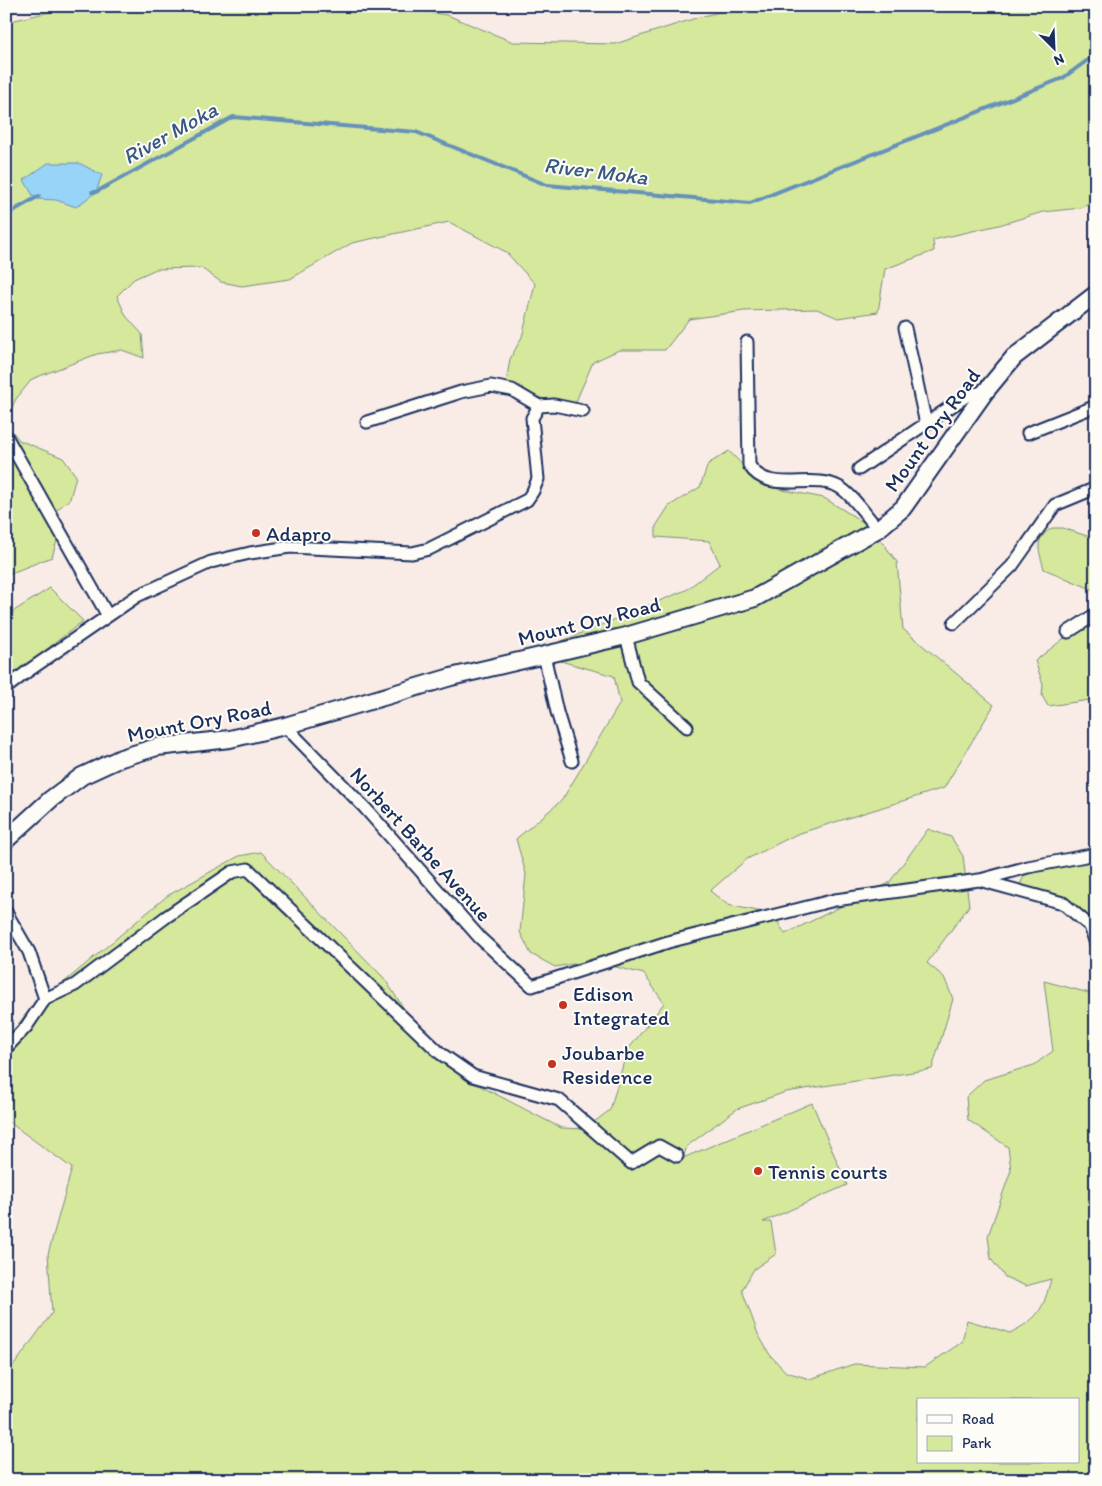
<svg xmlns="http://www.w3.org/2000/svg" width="1102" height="1486" font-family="Itim,sans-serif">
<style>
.green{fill:#d6e89b;stroke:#788c7c;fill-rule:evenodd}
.water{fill:#98d3f8;stroke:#6691ba}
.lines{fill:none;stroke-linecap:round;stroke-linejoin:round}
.stream{stroke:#6691ba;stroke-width:4}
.street-casing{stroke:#1b2f5e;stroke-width:15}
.secondary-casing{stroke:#1b2f5e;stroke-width:20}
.street{stroke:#fdfcf7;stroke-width:11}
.secondary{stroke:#fdfcf7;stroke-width:16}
.poi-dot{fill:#c8321e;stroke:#fdfcf7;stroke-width:2}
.labels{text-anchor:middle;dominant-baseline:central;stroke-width:4;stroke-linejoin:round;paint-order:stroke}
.street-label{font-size:21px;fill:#1b2f5e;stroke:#fdfcf7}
.poi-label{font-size:21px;fill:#1b2f5e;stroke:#fdfcf7;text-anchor:start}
.water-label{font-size:22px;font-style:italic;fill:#3a5884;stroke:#fdfcf7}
</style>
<rect width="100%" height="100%" fill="#f9ece7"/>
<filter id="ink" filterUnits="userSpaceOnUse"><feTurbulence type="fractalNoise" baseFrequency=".02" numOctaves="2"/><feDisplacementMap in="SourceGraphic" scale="10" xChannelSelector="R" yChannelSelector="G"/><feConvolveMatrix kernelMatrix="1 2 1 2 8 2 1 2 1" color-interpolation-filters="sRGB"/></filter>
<g filter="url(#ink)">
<path class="green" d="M 76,6 L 387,6 L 447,15 L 513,42 L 615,44 L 696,18 L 743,6 L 1096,6 L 1096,200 L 1081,208 L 1043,212 L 999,225 L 933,240 L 934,251 L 885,269 L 878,312 L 838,318 L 817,309 L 744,311 L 689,319 L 665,350 L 619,350 L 593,362 L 574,406 L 550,402 L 506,383 L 510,359 L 522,337 L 535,284 L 506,252 L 449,222 L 352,243 L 290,279 L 242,286 L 221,282 L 201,268 L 156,269 L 134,279 L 117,296 L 126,316 L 142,334 L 144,358 L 122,350 L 97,354 L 32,379 L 16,399 L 6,419 L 6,22 Z
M 6,423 L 19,440 L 63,458 L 76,476 L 70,499 L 52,514 L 59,534 L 52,557 L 6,575 Z
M 729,451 L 763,486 L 824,498 L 871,527 L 897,562 L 903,629 L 994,705 L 944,788 L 797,834 L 747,859 L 710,891 L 728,905 L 773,914 L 785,934 L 889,883 L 928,829 L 951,837 L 963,856 L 969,906 L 927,963 L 944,977 L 953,999 L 932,1069 L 786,1092 L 737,1109 L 687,1146 L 683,1158 L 812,1103 L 847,1185 L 763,1222 L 771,1222 L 776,1254 L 754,1269 L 742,1290 L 758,1334 L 770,1355 L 786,1372 L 810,1379 L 854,1364 L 925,1367 L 962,1342 L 967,1320 L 1010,1333 C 1039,1318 1043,1310 1051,1279 L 1026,1286 L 1005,1277 L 991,1259 L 988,1236 L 1011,1170 L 1008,1147 L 968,1120 L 966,1097 L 984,1080 L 1034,1065 L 1053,1051 L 1044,981 L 1089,993 L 1096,1007 L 1096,1480 L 6,1480 L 6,1387 L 9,1372 L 52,1313 L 48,1254 L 72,1168 L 6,1120 L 6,1041 L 26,1014 L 167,896 L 239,856 L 261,852 L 384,978 L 435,1056 L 463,1077 L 561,1128 L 585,1129 L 610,1110 L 627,1051 L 664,1003 L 644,974 L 592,961 L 555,967 L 531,954 L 520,932 L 526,874 L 516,839 L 562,800 L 620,703 L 614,676 L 550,658 L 550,646 L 686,590 L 720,564 L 709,541 L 656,537 L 656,526 L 669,506 L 700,487 L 708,464 ZM 918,1400 L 1078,1400 L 1078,1462 L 918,1462 Z
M 1052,528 L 1063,528 L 1096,539 L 1096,591 L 1044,569 C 1039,550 1033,540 1052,528 Z
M 50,588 L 83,621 L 6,681 L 6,616 Z
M 1096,623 L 1096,701 L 1090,700 L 1048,706 L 1042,696 L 1043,684 L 1035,661 L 1063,639 Z
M 1096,859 L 1096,927 L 1028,892 L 1020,885 L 1025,873 Z"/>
<path class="water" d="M 48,163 L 79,163 L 102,175 L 96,192 L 76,207 L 56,200 L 35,199 L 24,180 Z"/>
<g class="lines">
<path class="stream" d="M 92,192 L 96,192 L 233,117 L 416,132 L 547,185 L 750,203 L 1063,78 L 1096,54
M 6,215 L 39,196"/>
<defs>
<path id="street" d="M 905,328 L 926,424
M 747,342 L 749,465 C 768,496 811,472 839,487 C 852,494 867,517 878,529
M 367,422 L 461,392 L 491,386 L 512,390 L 539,406
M 1028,433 L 1096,406
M 6,436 L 108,616
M 859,469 L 968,395 L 985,392
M 954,623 L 1012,566 L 1055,505 L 1096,488
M 1068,632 L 1096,614
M 626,636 L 638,682 L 687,727
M 544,655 L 557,712 L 572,761
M 6,688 L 28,671 L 137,596 L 211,562 L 250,553 L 290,547 L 412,553 L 429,549 L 527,500 L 533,491 L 538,479 L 532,418 L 539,406 L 554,405 L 583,411
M 285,726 L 365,808 L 480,938 L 532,986 L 668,942 L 835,900 L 979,880 L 1063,903 L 1090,926 L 1096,944
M 980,880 L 1028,867 L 1096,854
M 6,912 L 29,952 L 45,999 L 26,1027 L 6,1048
M 45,999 L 75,985 L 166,917 L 232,872 L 248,869 L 440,1053 L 473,1076 L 559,1100 L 631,1163 L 659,1146 L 677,1156"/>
<path id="secondary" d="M 6,840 L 51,799 L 82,776 L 121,758 L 157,747 L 230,739 L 285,726 L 451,677 L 626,636 L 755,598 L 878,529 L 903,508 L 985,392 L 1014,357 L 1096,294"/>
</defs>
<use href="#street" class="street-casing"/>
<use href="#secondary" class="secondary-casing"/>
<use href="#street" class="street"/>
<use href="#secondary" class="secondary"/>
</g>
</g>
<g class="poi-dot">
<circle cx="256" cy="533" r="5"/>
<circle cx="563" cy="1005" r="5"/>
<circle cx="552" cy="1064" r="5"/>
<circle cx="758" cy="1171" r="5"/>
</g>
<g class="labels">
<g class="street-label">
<text transform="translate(932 430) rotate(-54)">Mount Ory Road</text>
<text transform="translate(589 621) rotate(-14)">Mount Ory Road</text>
<text transform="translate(199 721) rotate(-11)">Mount Ory Road</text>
<text transform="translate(421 844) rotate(48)">Norbert Barbe Avenue</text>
</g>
<g class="poi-label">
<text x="266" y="533">Adapro</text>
<text x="573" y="993">Edison<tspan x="573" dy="24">Integrated</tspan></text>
<text x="562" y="1052">Joubarbe<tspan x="562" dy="24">Residence</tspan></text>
<text x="768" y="1171">Tennis courts</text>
</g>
<g class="water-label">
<text transform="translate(170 133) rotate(-29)">River Moka</text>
<text transform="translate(596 171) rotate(7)">River Moka</text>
</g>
</g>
<rect width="1102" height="1486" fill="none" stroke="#fdfcf7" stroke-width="25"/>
<rect x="12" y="12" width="1077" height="1461" fill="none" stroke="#1b2f5e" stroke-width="2" filter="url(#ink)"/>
<rect x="917" y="1398" width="162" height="65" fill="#fdfcf7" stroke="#a3aaba"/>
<rect x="927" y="1415" width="25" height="8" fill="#fdfcf7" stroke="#a3aaba"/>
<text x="962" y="1424" font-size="15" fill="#1b2f5e">Road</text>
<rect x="927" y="1436" width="25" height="15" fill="#d6e89b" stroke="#a3aaba"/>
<text x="962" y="1448" font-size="15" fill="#1b2f5e">Park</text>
<g transform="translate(1054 48) rotate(156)" stroke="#fdfcf7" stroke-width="4" paint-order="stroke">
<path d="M0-4L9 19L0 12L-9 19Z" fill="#1b2f5e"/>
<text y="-8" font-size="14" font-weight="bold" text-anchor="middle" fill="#1b2f5e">N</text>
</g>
</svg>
